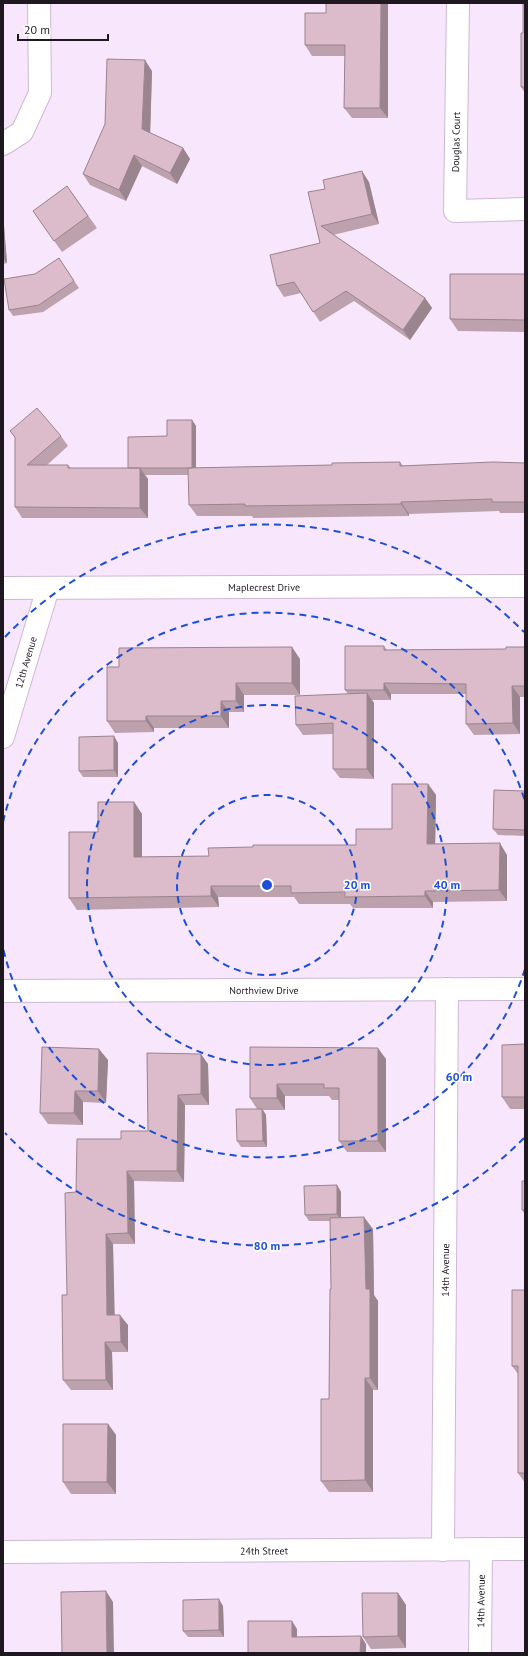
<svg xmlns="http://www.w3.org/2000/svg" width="528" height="1656" font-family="'PT Sans',sans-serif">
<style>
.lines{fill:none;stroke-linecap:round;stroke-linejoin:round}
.street-casing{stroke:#cdb9d2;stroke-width:24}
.street{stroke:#fff;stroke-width:22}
.wall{fill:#bda2ae}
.shaded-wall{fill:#9a848d}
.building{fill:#dcbcca;stroke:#9a848d}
.ring{fill:none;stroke:#1d4ed8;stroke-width:2;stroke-dasharray:7 5}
.labels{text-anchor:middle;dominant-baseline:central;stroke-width:3;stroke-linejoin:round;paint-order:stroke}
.street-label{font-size:10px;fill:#1f1821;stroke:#fff}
.centre{fill:#1d4ed8;stroke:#fff;stroke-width:2}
.ring-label{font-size:12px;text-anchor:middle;font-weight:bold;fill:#1d4ed8;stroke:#fff;stroke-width:3;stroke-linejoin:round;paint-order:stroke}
</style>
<rect width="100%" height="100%" fill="#f8e7fc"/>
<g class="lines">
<defs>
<g id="street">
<path d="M 458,3 L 455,211 L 525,209"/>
<path d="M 3,144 L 22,132 L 40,93 L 39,3"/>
<path id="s1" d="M 3,588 L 525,586"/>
<path id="s2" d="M 3,737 L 48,588"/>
<path id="s3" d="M 3,991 L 525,989"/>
<path id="s4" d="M 443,1550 L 447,989"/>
<path id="s5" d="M 3,1552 L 525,1549"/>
<path id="s6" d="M 480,1653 L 481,1549"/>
</g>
</defs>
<use href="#street" class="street-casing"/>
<use href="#street" class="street"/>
</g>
<path class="wall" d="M 525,3 L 525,93 L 521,87 Z
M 326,13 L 388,118 L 352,118 L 344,108 L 345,56 L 312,56 L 305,45 Z
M 152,71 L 150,133 L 183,148 L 190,159 L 177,184 L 142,166 L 126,201 L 90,185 L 83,174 Z
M 369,182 L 379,224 L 333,235 L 425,298 L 432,308 L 410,340 L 354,301 L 320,322 L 301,293 L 284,297 L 277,286 L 320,243 L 308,192 Z
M 67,186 L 97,228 L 62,252 L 33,211 Z
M 3,225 L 4,226 L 7,263 L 3,264 Z
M 59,258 L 79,288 L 43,312 L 13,316 L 9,310 L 35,274 Z
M 525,274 L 525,332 L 458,331 L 450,319 Z
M 192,420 L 196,426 L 196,468 L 332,465 L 400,462 L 403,466 L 525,463 L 525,513 L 500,513 L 499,511 L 409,514 L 409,516 L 253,518 L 252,516 L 197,516 L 189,505 L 189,475 L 145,475 L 148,479 L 148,518 L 22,518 L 15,507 L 15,438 L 10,431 L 61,436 L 68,446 L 47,465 L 68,465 L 71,468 L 128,468 L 167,436 Z
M 384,646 L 387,650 L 506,649 L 525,647 L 525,697 L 520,697 L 520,734 L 474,735 L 466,724 L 466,694 L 391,694 L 391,700 L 372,700 L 374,703 L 374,779 L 340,778 L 333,769 L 333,734 L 303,735 L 296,725 L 348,694 L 345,690 Z
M 300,659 L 300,695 L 244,695 L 244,712 L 229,712 L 229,728 L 154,728 L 154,732 L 115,733 L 107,721 Z
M 118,743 L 118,777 L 83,777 L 79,771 Z
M 428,784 L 436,795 L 435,844 L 507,855 L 507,901 L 433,902 L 433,908 L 353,908 L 350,904 L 299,904 L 294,897 L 218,897 L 219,907 L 77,910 L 69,898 L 98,832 L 134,802 L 142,814 L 142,857 L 209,856 L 356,845 L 392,829 Z
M 525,791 L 525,836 L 498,835 L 493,829 Z
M 525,1044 L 525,1109 L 510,1109 L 502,1097 Z
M 250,1047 L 386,1059 L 386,1152 L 347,1152 L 339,1141 L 339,1100 L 332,1100 L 329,1096 L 285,1096 L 285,1110 L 263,1110 L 266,1115 L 267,1147 L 241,1147 L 237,1141 L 257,1109 L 250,1098 Z
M 147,1053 L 208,1064 L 209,1105 L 185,1105 L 184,1182 L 134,1181 L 135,1244 L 113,1244 L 114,1315 L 128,1325 L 128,1352 L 112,1352 L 113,1390 L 71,1390 L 63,1380 L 67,1295 L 76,1192 L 121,1139 L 148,1131 Z
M 108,1060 L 106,1103 L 83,1102 L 83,1125 L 48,1124 L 40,1113 Z
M 525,1181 L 525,1215 L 522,1210 Z
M 337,1185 L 341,1192 L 341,1218 L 373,1229 L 374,1295 L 378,1301 L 378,1390 L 373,1390 L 373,1492 L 329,1492 L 321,1481 L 329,1399 L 331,1289 L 330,1221 L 309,1221 L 305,1215 Z
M 525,1290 L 525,1483 L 518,1473 L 518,1374 L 512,1366 Z
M 108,1424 L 116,1435 L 116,1494 L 71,1494 L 63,1482 Z
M 398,1593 L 406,1605 L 406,1648 L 371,1649 L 363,1637 Z
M 223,1606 L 224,1637 L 188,1637 L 183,1631 Z"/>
<path class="shaded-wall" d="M 381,3 L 388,3 L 388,118 L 380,108 Z
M 145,60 L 152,71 L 150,140 L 142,129 Z
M 183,148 L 190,159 L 177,184 L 170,173 Z
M 134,155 L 142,166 L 126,201 L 119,190 Z
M 362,171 L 369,182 L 379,224 L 372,214 Z
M 3,225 L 4,226 L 7,263 L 3,258 Z
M 425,298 L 432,308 L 410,340 L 403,330 Z
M 192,420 L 196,426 L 196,474 L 192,468 Z
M 140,468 L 148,479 L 148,518 L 140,508 Z
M 401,502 L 409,514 L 409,516 L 401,504 Z
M 292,647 L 300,659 L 300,695 L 292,683 Z
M 236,683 L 244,695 L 244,712 L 236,701 Z
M 384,683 L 391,694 L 391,700 L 384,690 Z
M 512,686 L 520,697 L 520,734 L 513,723 Z
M 367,693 L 374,703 L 374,779 L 367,769 Z
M 221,701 L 229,712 L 229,728 L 221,716 Z
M 146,716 L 154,728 L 154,732 L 146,721 Z
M 114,736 L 118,743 L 118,777 L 114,770 Z
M 428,784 L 436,795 L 435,855 L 427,844 Z
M 134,802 L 142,814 L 142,869 L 134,857 Z
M 500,843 L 507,855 L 507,901 L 499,890 Z
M 211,886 L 218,897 L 219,907 L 211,896 Z
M 425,891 L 433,902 L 433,908 L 425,896 Z
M 378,1048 L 386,1059 L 386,1152 L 378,1141 Z
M 99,1049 L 108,1060 L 106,1103 L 98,1091 Z
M 201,1054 L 208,1064 L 209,1105 L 201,1094 Z
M 277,1084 L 285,1096 L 285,1110 L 277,1098 Z
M 75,1091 L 83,1102 L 83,1125 L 74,1113 Z
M 178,1095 L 185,1105 L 184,1182 L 177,1171 Z
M 262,1109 L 266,1115 L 267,1147 L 263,1141 Z
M 127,1171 L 134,1181 L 135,1244 L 128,1233 Z
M 337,1185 L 341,1192 L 341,1220 L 337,1214 Z
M 364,1217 L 373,1229 L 374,1295 L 378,1301 L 378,1390 L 370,1378 L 366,1289 Z
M 106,1234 L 113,1244 L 115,1326 L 107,1315 Z
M 120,1315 L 128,1325 L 128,1352 L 121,1342 Z
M 105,1342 L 112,1352 L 113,1390 L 106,1380 Z
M 365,1378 L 373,1390 L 373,1492 L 365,1480 Z
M 108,1424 L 116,1435 L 116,1494 L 107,1482 Z
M 106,1591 L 113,1602 L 114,1653 L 107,1653 Z
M 398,1593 L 406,1605 L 406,1648 L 398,1636 Z
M 219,1599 L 223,1606 L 224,1637 L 219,1630 Z
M 292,1621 L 297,1629 L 297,1645 L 292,1637 Z
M 361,1636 L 366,1644 L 366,1653 L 360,1653 Z"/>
<path class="building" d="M 326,3 L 381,3 L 380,108 L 344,108 L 345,45 L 305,45 L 305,13 L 326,13 Z
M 523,3 L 525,3 L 525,87 L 521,87 L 521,33 L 523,33 Z
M 107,59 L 145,60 L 142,129 L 183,148 L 170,173 L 134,155 L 119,190 L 83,174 L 105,124 Z
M 362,171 L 372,214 L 321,226 L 425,298 L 403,330 L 346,291 L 313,312 L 294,282 L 277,286 L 270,255 L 320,243 L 308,192 L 325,189 L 323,180 Z
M 67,186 L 88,216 L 54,241 L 33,211 Z
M 59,258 L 74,281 L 39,305 L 9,310 L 4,279 L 35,274 Z
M 450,274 L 525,274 L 525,320 L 450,319 Z
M 37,408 L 61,436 L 27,465 L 68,465 L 68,468 L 140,468 L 140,508 L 15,507 L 15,437 L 10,431 Z
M 167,420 L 192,420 L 192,468 L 128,468 L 128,437 L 167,436 Z
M 400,462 L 400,466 L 493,462 L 525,463 L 525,502 L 492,502 L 492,499 L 401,502 L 401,504 L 245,506 L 245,504 L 189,505 L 188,468 L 332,465 L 332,463 Z
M 345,646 L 384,646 L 384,650 L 506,649 L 506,647 L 525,647 L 525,686 L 512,686 L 513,723 L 466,724 L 466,684 L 384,683 L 384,690 L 345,690 Z
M 292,647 L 292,683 L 236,683 L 236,701 L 221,701 L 221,716 L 146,716 L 146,721 L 107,721 L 107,667 L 119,667 L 119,648 Z
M 367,693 L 367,769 L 333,769 L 333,723 L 296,725 L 295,696 Z
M 114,736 L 114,770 L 79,771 L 79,737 Z
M 392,784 L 428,784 L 427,844 L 500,843 L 499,890 L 425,891 L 425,896 L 345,897 L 345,892 L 291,893 L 291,886 L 211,886 L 211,896 L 69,898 L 69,832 L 98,832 L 98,802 L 134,802 L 134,857 L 209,856 L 208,848 L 253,847 L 253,845 L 356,845 L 356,829 L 392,829 Z
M 494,790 L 525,791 L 525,830 L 493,829 Z
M 525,1044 L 525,1097 L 502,1097 L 502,1045 Z
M 42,1047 L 99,1049 L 98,1091 L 75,1091 L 74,1113 L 40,1113 Z
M 250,1047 L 378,1048 L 378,1141 L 339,1141 L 339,1088 L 324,1088 L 324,1084 L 277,1084 L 277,1098 L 250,1098 Z
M 147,1053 L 201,1054 L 201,1094 L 178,1095 L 177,1171 L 127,1171 L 128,1233 L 106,1234 L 107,1315 L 120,1315 L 121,1342 L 105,1342 L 106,1380 L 63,1380 L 62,1295 L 67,1295 L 65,1193 L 76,1192 L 77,1139 L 121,1139 L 121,1131 L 148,1131 Z
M 236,1109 L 262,1109 L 263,1141 L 237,1141 Z
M 522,1181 L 525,1181 L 525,1210 L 522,1210 Z
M 337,1185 L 337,1214 L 305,1215 L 304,1186 Z
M 364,1217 L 366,1289 L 370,1289 L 370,1378 L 365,1378 L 365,1480 L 321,1481 L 321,1399 L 329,1399 L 330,1289 L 331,1289 L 330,1218 Z
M 512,1290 L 525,1290 L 525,1473 L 518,1473 L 518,1366 L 512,1366 Z
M 63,1424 L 108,1424 L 107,1482 L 63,1482 Z
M 106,1591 L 107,1653 L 62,1653 L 61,1592 Z
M 362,1593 L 398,1593 L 398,1636 L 363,1637 Z
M 219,1599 L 219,1630 L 183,1631 L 183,1600 Z
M 248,1621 L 292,1621 L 292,1637 L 361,1636 L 360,1653 L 248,1653 Z"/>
<g class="ring">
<circle cx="267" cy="885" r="90"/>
<circle cx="267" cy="885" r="180"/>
<path d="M525 969A271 271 0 0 1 3 948M3 822A271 271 0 0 1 525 801"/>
<path d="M524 1138A361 361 0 0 1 5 1133M5 637A361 361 0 0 1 524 632"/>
</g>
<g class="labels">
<g class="street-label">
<text transform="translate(456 142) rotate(-89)">Douglas Court</text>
<text stroke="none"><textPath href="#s1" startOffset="261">Maplecrest Drive</textPath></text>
<text stroke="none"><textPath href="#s2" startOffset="78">12th Avenue</textPath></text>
<text stroke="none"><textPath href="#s3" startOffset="261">Northview Drive</textPath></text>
<text stroke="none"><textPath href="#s4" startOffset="280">14th Avenue</textPath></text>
<text stroke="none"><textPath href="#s5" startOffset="261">24th Street</textPath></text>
<text stroke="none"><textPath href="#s6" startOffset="52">14th Avenue</textPath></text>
</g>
</g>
<circle cx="267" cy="885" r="6" class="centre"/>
<g class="ring-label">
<text x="357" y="889">20 m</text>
<text x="447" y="889">40 m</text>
<text x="459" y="1081">60 m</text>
<text x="267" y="1250">80 m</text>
</g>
<rect width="528" height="1656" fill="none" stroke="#1f1821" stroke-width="8"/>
<path d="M18 34v6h90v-6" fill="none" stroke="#1f1821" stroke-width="2"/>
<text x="24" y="34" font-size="12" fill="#1f1821" stroke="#ffffff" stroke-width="3" paint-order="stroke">20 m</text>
</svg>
